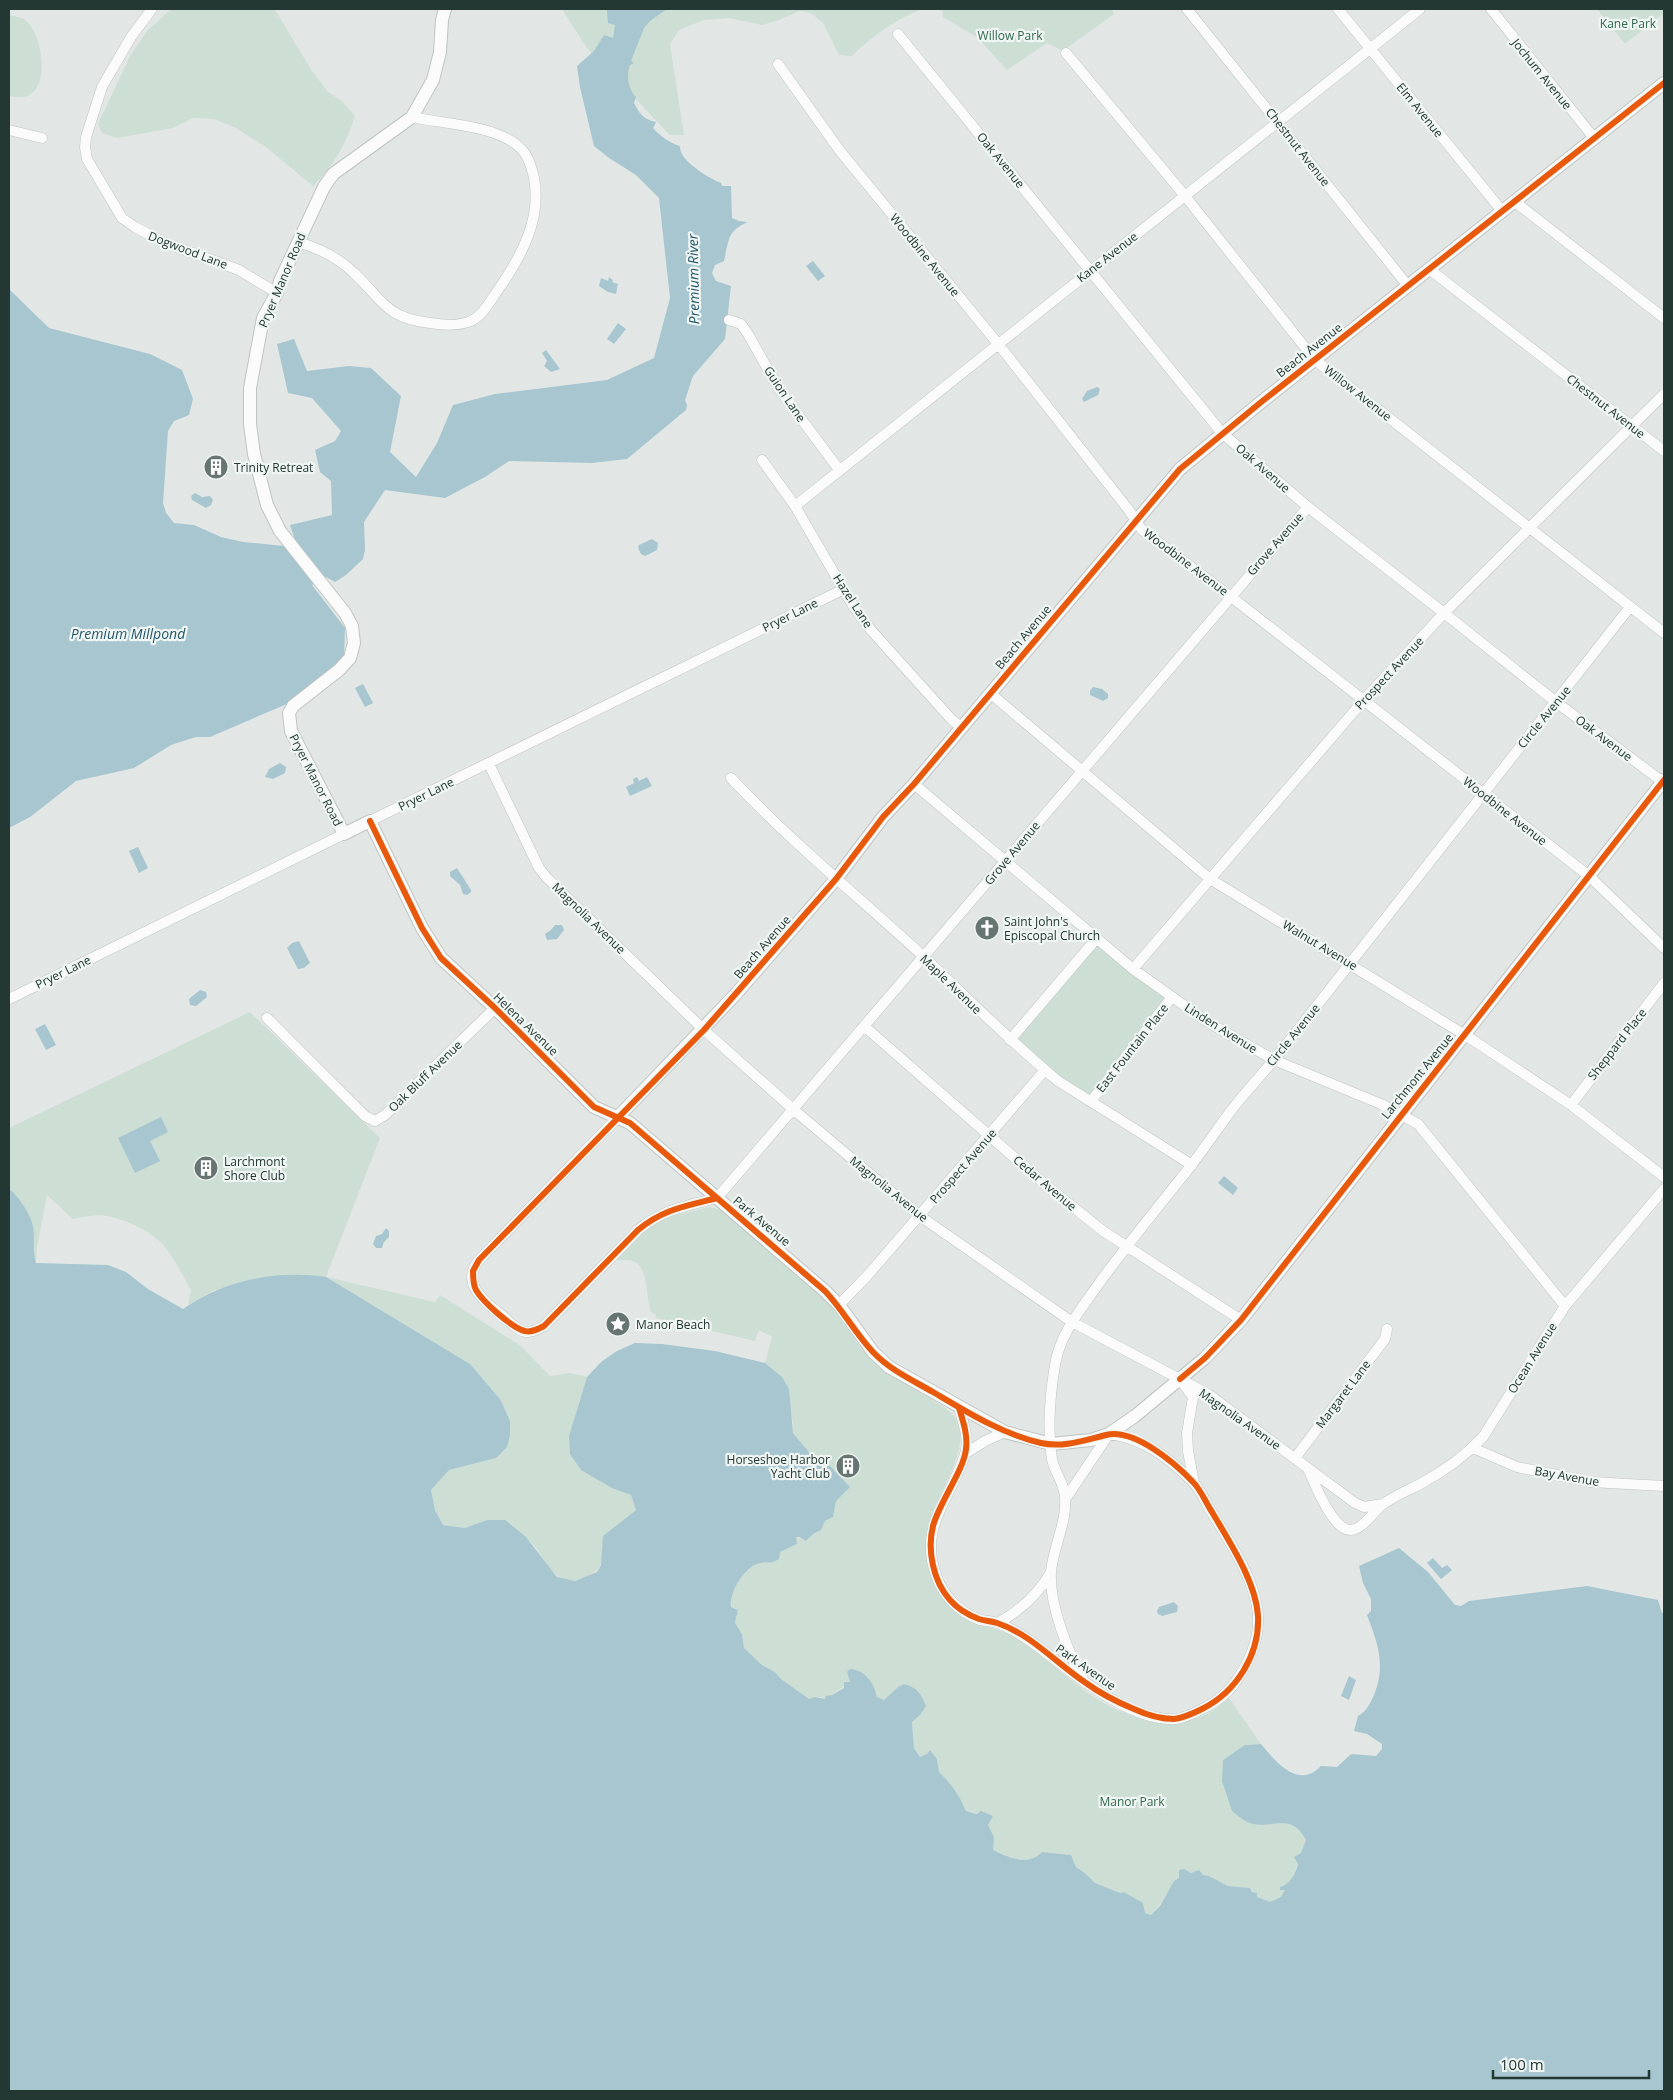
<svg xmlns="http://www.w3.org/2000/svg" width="1673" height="2100" font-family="'Open Sans',sans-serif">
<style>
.green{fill:#cdded4}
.water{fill:#a7c6d0}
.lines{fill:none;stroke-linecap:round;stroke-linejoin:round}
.minor-casing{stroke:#bfc4c2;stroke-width:11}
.tertiary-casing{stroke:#bfc4c2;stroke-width:14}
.minor{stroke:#fbfbfb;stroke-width:10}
.tertiary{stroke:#fbfbfb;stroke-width:12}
.cycleway-casing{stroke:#f0f6f3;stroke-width:9}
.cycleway{stroke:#e8590c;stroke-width:6}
.labels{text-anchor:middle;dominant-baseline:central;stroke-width:4.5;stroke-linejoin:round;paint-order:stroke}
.park-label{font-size:12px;fill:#32684d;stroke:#f0f6f3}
.street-label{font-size:12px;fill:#233733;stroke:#f0f6f3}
.poi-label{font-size:12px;fill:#233733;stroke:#f0f6f3;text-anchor:start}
.water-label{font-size:14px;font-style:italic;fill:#25576a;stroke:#f0f6f3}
</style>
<rect width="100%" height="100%" fill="#e2e7e5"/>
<path class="green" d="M 171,9 L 273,9 L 277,13 L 312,71 L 328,92 L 342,101 L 355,116 C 346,144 334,166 313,186 L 267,148 L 236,128 L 214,119 L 193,118 L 173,128 L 117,138 L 102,133 L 98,124 L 130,56 L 147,31 Z
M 562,9 L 923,9 C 897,18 871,37 852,56 L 839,55 L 823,23 L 811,13 L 800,11 L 776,21 L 762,25 L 729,18 L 704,20 L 679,30 L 670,44 L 684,135 L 670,135 L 586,47 Z
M 942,9 L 1112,9 L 1114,14 L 1063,51 L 1047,43 L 1007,70 L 978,38 L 943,17 Z
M 1597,9 L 1664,9 L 1664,13 L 1625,44 Z
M 9,15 C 13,16 20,17 24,19 C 41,30 50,82 31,94 C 25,99 17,97 9,96 Z
M 1098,942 L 1168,997 L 1091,1097 L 1057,1076 L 1014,1038 Z
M 250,1012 L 380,1138 L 326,1277 L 435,1302 L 440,1295 L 521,1346 L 550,1376 L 570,1373 L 587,1377 L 569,1436 L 612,1488 L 631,1495 L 636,1510 L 603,1536 C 602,1557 607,1567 586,1577 C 550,1592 547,1552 525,1537 C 514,1529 499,1525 487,1520 L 465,1528 L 443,1525 L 435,1510 L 431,1490 L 449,1470 L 496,1458 L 500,1399 L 470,1364 L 326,1277 L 214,1290 L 188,1305 L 191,1290 C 183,1276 175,1260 165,1247 C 152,1231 127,1220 107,1216 C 96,1214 84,1217 73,1219 L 47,1195 L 37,1247 L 36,1263 L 9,1229 L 9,1128 Z
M 709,1207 L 726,1211 C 760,1242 798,1270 830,1303 C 834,1308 837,1315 841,1320 C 852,1336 863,1353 878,1366 C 895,1380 949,1405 957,1420 C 972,1445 938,1494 931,1518 C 927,1534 925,1552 929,1568 C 938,1602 956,1615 988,1627 C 998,1630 1009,1633 1019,1639 C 1068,1672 1096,1715 1161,1721 C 1191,1724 1207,1717 1229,1698 L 1261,1744 L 1245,1745 L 1269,1824 C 1287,1822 1296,1823 1306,1840 L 1295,1871 L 1290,1882 L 1280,1890 L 1285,1890 L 1285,1892 L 1281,1897 L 1270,1902 L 1259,1899 L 1250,1888 L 1228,1886 L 1209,1876 L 1179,1870 L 1179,1878 C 1168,1889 1162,1903 1152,1915 L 1145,1913 L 1143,1903 L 1124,1892 L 1120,1893 L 1095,1883 L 1085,1873 L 1076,1867 L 1070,1855 L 1043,1852 C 1028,1867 1008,1857 992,1849 L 994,1837 L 988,1825 L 992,1816 L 966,1811 C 960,1796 951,1783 939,1772 L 937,1759 L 930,1750 L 927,1754 L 920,1757 L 914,1748 L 912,1722 L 920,1715 L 898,1687 L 884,1700 L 877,1697 L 876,1692 L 850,1682 L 825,1699 L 820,1697 L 809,1699 L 781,1679 L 775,1672 L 762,1665 L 744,1648 L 742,1634 L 735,1623 L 737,1616 L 735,1608 L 731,1607 C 729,1592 744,1567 760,1563 C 764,1562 769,1563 775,1561 L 780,1552 L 793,1546 L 796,1537 L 806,1541 L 813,1534 L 821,1530 L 825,1521 L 833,1517 L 836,1501 L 824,1460 L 815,1469 L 809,1459 L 809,1452 L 793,1433 L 793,1423 L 782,1377 L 765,1363 L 772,1337 L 759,1330 L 755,1341 L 656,1318 L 655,1314 L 651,1312 C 645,1298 650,1268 633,1261 C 628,1259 622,1261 617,1260 L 645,1230 L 661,1219 Z"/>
<path class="water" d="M 612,9 L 667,9 L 650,21 L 644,28 L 631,61 L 634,63 L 630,65 C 626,75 628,89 636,97 L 634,103 C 639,113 644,120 656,122 L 653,128 C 659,135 671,144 680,146 C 679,161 709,178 721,183 L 722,186 L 731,186 L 732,218 L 739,221 L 748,222 C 727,231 729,240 724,261 L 715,265 L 712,273 L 716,281 L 731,286 L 725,339 L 693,376 L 685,400 L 687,405 L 686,410 L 627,459 L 592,463 L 509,461 L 485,477 L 445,498 L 385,490 L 364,522 L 365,550 L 363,559 L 346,575 L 335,582 L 326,577 L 312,585 L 345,628 L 344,659 L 289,703 L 210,737 L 196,737 L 171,745 L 134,768 L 76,781 L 30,817 L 9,828 L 9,289 L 49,328 L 150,354 L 182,370 L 193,399 L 189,415 L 174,421 L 168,431 L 163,503 L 166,513 L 174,523 L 194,525 L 221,537 L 243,542 L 284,546 L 295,540 L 290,525 L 332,515 L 331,481 L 320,472 L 315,450 L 335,441 L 341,431 L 312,398 L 288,393 L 277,344 L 294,339 L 307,371 L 349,366 L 371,368 L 401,396 L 390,452 L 416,477 L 437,443 L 453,405 L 495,394 L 607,380 L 654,358 L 670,298 L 659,198 L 636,175 L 609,158 L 594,146 L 580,87 L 577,66 L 594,51 L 604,35 L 613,38 L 615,25 L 608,23 L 607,10 Z
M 813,261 L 825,276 L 818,281 L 806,266 Z
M 609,277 L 613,280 L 612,282 L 618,284 L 616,294 L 608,292 L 599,286 L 601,278 L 608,281 Z
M 618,323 L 626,329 L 614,344 L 607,339 Z
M 546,350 L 560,369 L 551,372 L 544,366 L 547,361 L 542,353 Z
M 1097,387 L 1100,389 L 1098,395 L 1084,402 L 1082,399 L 1087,391 Z
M 195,493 L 202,497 L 210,496 L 213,500 L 211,505 L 206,508 L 192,500 L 191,496 Z
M 652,539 L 658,543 L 657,550 L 645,556 L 641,554 L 638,548 L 639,545 Z
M 363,684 L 373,703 L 365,707 L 355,688 Z
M 1093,687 L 1102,689 L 1108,694 L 1108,698 L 1103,701 L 1090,695 L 1090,691 Z
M 280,763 L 286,767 L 285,773 L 273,779 L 265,777 L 269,769 Z
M 637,777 L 639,781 L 647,777 L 652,786 L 630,796 L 626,787 L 634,783 L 633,779 Z
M 138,847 L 148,868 L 139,873 L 129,851 Z
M 457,868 L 471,890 L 471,892 L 467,895 L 463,894 L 460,885 L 450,876 L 450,872 Z
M 555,925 L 562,925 L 564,930 L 557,939 L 547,940 L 545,934 L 551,930 Z
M 299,941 L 310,963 L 304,968 L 298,969 L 287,948 L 292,943 Z
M 200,990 L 206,992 L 207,997 L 196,1006 L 190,1005 L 189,999 Z
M 45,1024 L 56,1045 L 46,1050 L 35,1029 Z
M 161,1117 L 168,1132 L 150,1141 L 160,1161 L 135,1173 L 118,1138 Z
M 1224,1176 L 1238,1188 L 1233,1195 L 1218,1183 Z
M 9,1189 C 19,1197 30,1213 33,1226 C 35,1239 32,1251 36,1263 L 108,1265 L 126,1272 L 148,1289 L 183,1309 C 224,1280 276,1270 326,1277 L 470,1364 L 500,1399 L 510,1421 L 510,1435 L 507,1447 L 496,1458 L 449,1470 L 431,1490 L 435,1510 L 443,1525 L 465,1528 L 487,1520 L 505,1520 L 526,1537 L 557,1577 L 575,1581 L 597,1572 L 601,1565 L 603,1536 L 636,1510 L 631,1495 L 612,1488 L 581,1470 L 570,1454 L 569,1436 L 587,1377 L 601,1362 L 617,1351 L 635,1343 L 662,1344 L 715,1351 L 765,1363 L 782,1377 L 789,1389 L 793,1433 L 809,1452 L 809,1459 L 815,1468 L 824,1460 L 850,1487 L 836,1501 L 833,1517 L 825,1521 L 821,1530 L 813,1534 L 806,1541 L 799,1537 L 796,1537 L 797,1544 L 780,1552 L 779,1559 C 769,1565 768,1561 760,1563 C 745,1566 729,1592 731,1607 L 738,1610 L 735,1623 L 742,1634 L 744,1648 L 762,1665 L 775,1672 L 781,1679 L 809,1699 L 815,1697 L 825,1699 L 826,1696 L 832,1695 L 844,1688 L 844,1682 L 850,1682 L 847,1672 L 850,1669 C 865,1670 874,1683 877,1697 L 884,1700 L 898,1687 L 904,1684 C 918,1688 921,1694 926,1706 L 920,1715 L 912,1722 L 914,1748 L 920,1757 L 927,1754 L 930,1750 L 937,1759 L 939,1772 C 951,1783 960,1796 966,1811 L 977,1814 L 981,1811 L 993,1816 L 988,1825 L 994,1837 L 993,1850 C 1008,1857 1028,1867 1042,1852 L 1071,1855 L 1076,1867 L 1085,1873 L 1095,1883 L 1120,1893 L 1124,1892 L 1143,1903 L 1145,1913 L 1151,1915 L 1160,1906 L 1174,1881 L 1179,1878 L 1179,1870 L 1184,1869 L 1191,1873 L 1199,1870 L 1203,1875 L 1209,1876 L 1228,1886 L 1250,1888 L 1252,1892 L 1257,1893 L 1257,1897 L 1270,1902 L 1281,1897 L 1285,1890 L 1280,1890 L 1280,1887 C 1290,1885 1295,1874 1298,1864 L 1294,1857 L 1301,1853 L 1306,1840 C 1291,1813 1276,1828 1253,1824 C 1245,1822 1238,1816 1232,1811 L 1222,1781 L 1223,1760 L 1245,1745 L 1261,1744 C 1276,1762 1298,1790 1321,1766 L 1337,1767 L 1351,1754 L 1376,1756 L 1382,1749 L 1382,1744 L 1367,1734 L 1354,1731 L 1358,1716 C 1366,1712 1370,1704 1374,1695 C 1386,1665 1378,1644 1367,1615 L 1371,1611 L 1371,1599 L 1363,1583 L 1359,1566 L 1399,1548 L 1428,1572 L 1455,1605 L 1461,1606 L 1469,1601 L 1587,1586 L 1658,1600 L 1662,1613 L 1664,1613 L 1664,2091 L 9,2091 Z
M 386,1228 L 389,1231 L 389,1237 L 384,1242 L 382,1248 L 376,1248 L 373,1244 L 376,1236 L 382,1234 Z
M 1433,1558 L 1442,1568 L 1447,1565 L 1452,1570 L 1441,1579 L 1427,1563 Z
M 1174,1602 L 1178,1606 L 1177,1612 L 1162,1616 L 1158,1614 L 1157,1611 L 1159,1607 Z
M 1349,1676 L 1356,1680 L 1349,1700 L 1341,1696 Z"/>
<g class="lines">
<defs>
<path id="minor" d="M 152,9 L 131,37 L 102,87 L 86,137 L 85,147 L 87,159 L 122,218 L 135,227 L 163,242 L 239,270 L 277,293
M 1187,9 L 1408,286
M 1338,9 L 1502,211
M 1491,9 L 1594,138
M 898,34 L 1222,433 L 1308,507 L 1444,613 L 1556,702 L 1663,782
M 1066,53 L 1185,196 L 1315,360 L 1664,633
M 778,64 L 840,151 L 999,345 L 1128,509 L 1142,530 L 1230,596 L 1589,876 L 1664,948
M 9,130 L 42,138
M 1514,201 L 1664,318
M 298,242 C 318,248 339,258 354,273 C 383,300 385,318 430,323 C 442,325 459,326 471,321 C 483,315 491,300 498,290 C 521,257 542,219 534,178 C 531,165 528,154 517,145 C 492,125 444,124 412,117
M 1429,269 L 1664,451
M 729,320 L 741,324 L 748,334 L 779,389 L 840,471
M 762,460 L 795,506 L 852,604 L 870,629 L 952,720 L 961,727
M 795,506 L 1420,9
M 990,693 L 1210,879 L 1465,1035 L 1571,1105 L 1664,1177
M 489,764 L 539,868 L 547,878 L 704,1030 L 794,1110 L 920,1216 L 1072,1322 L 1208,1394 L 1355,1503 L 1364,1507 L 1383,1504
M 731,778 C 791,842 859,897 924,957 C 968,999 1011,1042 1058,1081 L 1192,1165
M 914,784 L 1133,969 L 1206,1021 L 1274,1060 L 1381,1104 L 1418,1124 L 1565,1306
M 370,821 L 844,589
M 1133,969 L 1363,701 L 1444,613 L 1664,394
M 9,999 L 344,834
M 267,1018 L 365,1116 L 375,1121 L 385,1115 L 495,1008
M 864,1026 L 1048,1187 L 1103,1231 L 1241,1320
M 1010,1040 L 1097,938
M 1092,1100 L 1172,997
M 1571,1105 L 1664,983
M 618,1117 L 479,1260 C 460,1283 485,1303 503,1316 C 509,1322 517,1330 525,1332 C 532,1333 538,1329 544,1326 L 638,1230 C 663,1209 686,1206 717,1198 L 1308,507
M 839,1305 L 867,1276 L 1045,1070
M 1182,1382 L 1193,1397 L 1187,1433 L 1188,1451 L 1194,1483
M 959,1408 C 963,1422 970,1440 965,1454 C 952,1497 918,1526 936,1575 C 943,1596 959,1612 980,1620 C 985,1621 991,1621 997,1623 C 1012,1628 1028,1639 1041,1649 C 1075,1675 1131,1722 1176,1719 C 1185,1718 1196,1712 1204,1708 C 1216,1702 1226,1695 1234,1684 C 1248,1665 1259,1641 1258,1617 C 1257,1581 1227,1538 1209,1508 C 1204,1499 1200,1489 1193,1482 C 1169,1458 1143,1438 1109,1434 L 1066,1498
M 1473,1448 L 1517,1467 L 1591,1482 L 1664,1486
M 966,1453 L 985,1441 L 1005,1432
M 1295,1458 L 1385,1339 L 1387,1329
M 1308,1469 C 1315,1484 1330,1523 1346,1529 C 1359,1535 1373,1512 1382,1505 C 1394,1496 1409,1490 1422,1483 C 1444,1471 1466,1455 1483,1437 L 1565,1306 L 1664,1189
M 998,1623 C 1021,1610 1038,1595 1051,1572
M 1085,1683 C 1069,1655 1049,1605 1051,1572 C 1053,1547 1067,1523 1065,1498 C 1065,1483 1054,1472 1052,1459 C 1047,1428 1050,1395 1055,1365 C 1060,1333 1082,1308 1100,1282 C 1127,1245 1157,1208 1186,1172 C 1203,1151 1217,1129 1233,1108 C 1249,1088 1266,1070 1282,1050 L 1630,607"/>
<path id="tertiary" d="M 445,9 L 442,20 L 440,52 L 433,80 L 412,117 L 333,174 L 324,187 L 280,281 L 277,293 L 263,318 L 250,388 L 250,424 L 254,454 L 267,505 L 280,531 L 345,613 L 352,626 L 354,643 L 350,658 L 339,670 L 293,706 L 289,713 L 291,731 L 344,834 L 370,821 L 422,928 L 441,958 L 495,1008 L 594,1107 L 630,1123 L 825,1291 L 839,1305 L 873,1352 L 889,1367 L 1005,1432 L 1051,1444 L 1091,1440 L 1109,1434 L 1135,1416 L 1205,1358 L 1241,1320 L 1664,780
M 618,1117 L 734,996 L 836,879 L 883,817 L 914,784 L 1180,469 L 1260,403 L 1664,83"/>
</defs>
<use href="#minor" class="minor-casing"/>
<use href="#tertiary" class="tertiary-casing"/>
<use href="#minor" class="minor"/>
<use href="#tertiary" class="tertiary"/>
<defs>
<path id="cycleway" d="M 370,821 L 422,928 L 441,958 L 495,1008 L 594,1107 L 630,1123 L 825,1291 C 843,1310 855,1333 873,1352 C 890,1370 912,1380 933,1392 C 967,1412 1002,1434 1041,1443 C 1063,1448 1085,1440 1106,1435 C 1134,1428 1175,1463 1193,1482 C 1201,1490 1206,1503 1212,1512 C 1229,1541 1256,1582 1258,1616 C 1260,1655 1236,1692 1202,1709 C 1194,1713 1184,1718 1174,1719 C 1160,1719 1147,1715 1134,1709 C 1117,1702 1101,1694 1086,1683 C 1057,1664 1031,1634 997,1623 C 991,1621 985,1621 979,1619 C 968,1615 957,1608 950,1600 C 933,1581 927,1550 933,1526 C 939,1503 964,1470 966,1449 C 968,1435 963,1421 959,1408
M 717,1198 C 686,1206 663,1209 638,1230 L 544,1326 C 538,1329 531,1333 525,1331 C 512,1328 483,1302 476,1290 C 473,1284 473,1278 473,1271 L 479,1260 L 704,1030 L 836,879 L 883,817 L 914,784 L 1180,469 L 1260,403 L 1664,83
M 1180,1379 L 1205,1358 L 1241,1320 L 1664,780"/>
</defs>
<use href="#cycleway" class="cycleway-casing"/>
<use href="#cycleway" class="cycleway"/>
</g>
<defs>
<symbol id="building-disc" viewBox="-11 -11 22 22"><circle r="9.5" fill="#667571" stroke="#f0f6f3"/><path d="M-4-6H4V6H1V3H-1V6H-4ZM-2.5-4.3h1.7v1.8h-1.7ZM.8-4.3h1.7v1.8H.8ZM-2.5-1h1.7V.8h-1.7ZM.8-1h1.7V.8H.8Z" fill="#fff"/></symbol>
<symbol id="church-disc" viewBox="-11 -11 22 22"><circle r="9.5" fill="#667571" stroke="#f0f6f3"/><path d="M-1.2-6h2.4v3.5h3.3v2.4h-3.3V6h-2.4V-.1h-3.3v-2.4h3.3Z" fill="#fff"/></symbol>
<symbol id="sight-disc" viewBox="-11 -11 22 22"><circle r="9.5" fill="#667571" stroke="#f0f6f3"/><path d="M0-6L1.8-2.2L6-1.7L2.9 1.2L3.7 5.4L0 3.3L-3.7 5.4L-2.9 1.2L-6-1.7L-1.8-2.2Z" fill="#fff"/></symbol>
</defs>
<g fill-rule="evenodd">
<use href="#building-disc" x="202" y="453" width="28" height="28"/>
<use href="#church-disc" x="973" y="914" width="28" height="28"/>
<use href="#building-disc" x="192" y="1154" width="28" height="28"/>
<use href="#sight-disc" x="604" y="1310" width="28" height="28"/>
<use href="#building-disc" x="834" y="1452" width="28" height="28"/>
</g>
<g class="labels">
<g class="park-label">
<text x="1628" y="23">Kane Park</text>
<text x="1010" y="35">Willow Park</text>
<text x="1132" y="1801">Manor Park</text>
</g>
<g class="street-label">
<text transform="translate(1542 74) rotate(51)">Jochum Avenue</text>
<text transform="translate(1420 110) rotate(51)">Elm Avenue</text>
<text transform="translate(1298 147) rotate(52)">Chestnut Avenue</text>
<text transform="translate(1001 160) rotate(51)">Oak Avenue</text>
<text transform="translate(188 250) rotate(21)">Dogwood Lane</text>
<text transform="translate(925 255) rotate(51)">Woodbine Avenue</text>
<text transform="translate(1107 257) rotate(-38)">Kane Avenue</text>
<text transform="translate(282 280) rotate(-67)">Pryer Manor Road</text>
<text transform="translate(1309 350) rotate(-38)">Beach Avenue</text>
<text transform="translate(1358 393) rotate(38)">Willow Avenue</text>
<text transform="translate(785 394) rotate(56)">Guion Lane</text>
<text transform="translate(1606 406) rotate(38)">Chestnut Avenue</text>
<text transform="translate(1263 468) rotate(41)">Oak Avenue</text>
<text transform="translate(1275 544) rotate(-49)">Grove Avenue</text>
<text transform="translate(1186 562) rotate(37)">Woodbine Avenue</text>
<text transform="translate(853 601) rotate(57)">Hazel Lane</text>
<text transform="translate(790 615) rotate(-26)">Pryer Lane</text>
<text transform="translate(1023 637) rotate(-50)">Beach Avenue</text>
<text transform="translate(1389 673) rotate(-47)">Prospect Avenue</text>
<text transform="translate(1544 717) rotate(-51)">Circle Avenue</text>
<text transform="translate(1604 738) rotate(37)">Oak Avenue</text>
<text transform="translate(316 780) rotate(63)">Pryer Manor Road</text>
<text transform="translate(426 794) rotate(-26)">Pryer Lane</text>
<text transform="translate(1505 811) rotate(38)">Woodbine Avenue</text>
<text transform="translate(1012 853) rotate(-50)">Grove Avenue</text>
<text transform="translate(589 918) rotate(44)">Magnolia Avenue</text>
<text transform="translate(1320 945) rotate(31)">Walnut Avenue</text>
<text transform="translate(762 947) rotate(-49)">Beach Avenue</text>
<text transform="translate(63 972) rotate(-26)">Pryer Lane</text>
<text transform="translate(951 984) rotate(44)">Maple Avenue</text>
<text transform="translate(526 1024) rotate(44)">Helena Avenue</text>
<text transform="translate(1221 1028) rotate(32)">Linden Avenue</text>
<text transform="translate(1293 1035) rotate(-51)">Circle Avenue</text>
<text transform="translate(1617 1044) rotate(-52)">Sheppard Place</text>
<text transform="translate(1132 1048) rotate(-52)">East Fountain Place</text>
<text transform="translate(425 1076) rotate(-44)">Oak Bluff Avenue</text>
<text transform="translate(1417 1076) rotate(-51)">Larchmont Avenue</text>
<text transform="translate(963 1166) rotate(-49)">Prospect Avenue</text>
<text transform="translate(1045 1183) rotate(40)">Cedar Avenue</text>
<text transform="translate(889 1189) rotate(39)">Magnolia Avenue</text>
<text transform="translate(762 1221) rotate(40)">Park Avenue</text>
<text transform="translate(1532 1358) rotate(-58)">Ocean Avenue</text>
<text transform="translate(1343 1394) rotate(-53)">Margaret Lane</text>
<text transform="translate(1240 1419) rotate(35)">Magnolia Avenue</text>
<text transform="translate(1567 1476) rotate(10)">Bay Avenue</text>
<text transform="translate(1086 1667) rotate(35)">Park Avenue</text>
</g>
<g class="poi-label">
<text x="234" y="467">Trinity Retreat</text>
<text x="1004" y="921">Saint John's<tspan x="1004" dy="14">Episcopal Church</tspan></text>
<text x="224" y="1161">Larchmont<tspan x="224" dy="14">Shore Club</tspan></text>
<text x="636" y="1324">Manor Beach</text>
<text x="830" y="1459" text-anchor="end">Horseshoe Harbor<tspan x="830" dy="14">Yacht Club</tspan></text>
</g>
<g class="water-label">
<text transform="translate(693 279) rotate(-91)">Premium River</text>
<text x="128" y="633">Premium Millpond</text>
</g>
</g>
<rect width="1673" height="2100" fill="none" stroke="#233733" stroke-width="20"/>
<path d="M1493 2070v8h156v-8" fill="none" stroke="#233733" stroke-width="2.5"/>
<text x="1500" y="2070" font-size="15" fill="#233733" stroke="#f0f6f3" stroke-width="4" paint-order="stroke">100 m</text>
</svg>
